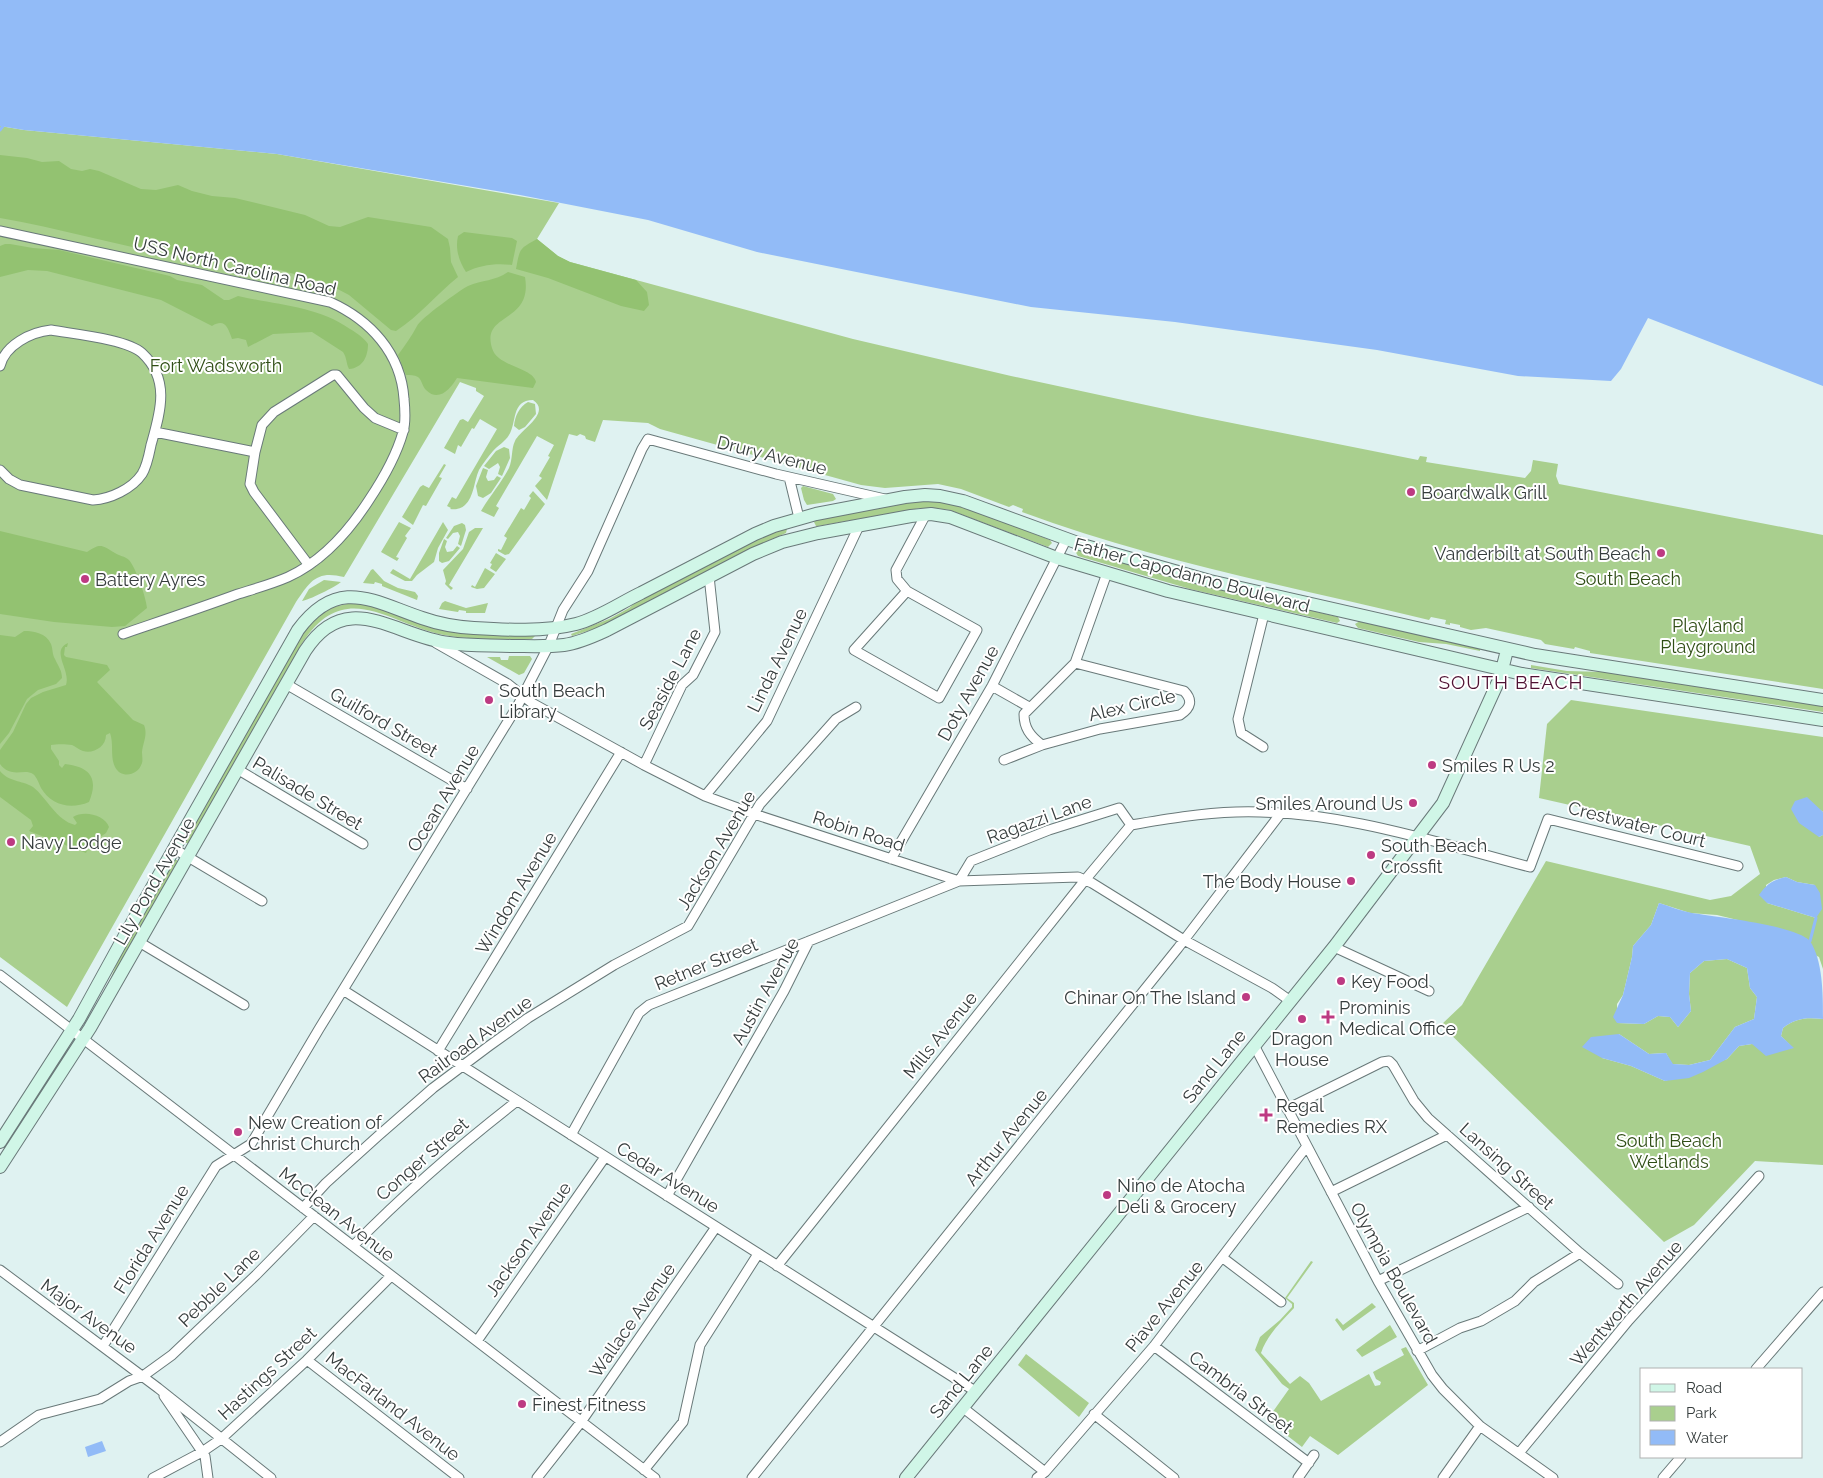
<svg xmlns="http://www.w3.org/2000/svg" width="1823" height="1478" font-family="Raleway,sans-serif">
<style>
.green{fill:#a9cf8e;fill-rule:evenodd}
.forest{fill:#93c271}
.water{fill:#92bbf7}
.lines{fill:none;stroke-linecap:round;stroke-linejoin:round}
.stream{stroke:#92bbf7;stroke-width:3}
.street-casing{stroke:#697979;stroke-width:11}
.secondary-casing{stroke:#697979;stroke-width:14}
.street{stroke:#fff;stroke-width:9}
.secondary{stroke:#d0f6e7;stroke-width:12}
.poi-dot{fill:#bd3a82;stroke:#fff;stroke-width:2}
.labels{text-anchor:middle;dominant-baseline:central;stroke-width:4;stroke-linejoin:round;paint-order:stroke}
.street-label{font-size:18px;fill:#363d3d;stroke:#fff}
.park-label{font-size:18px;fill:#304e16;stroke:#fff}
.poi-label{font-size:18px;fill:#363d3d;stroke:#fff;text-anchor:start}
.neighbourhood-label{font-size:19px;letter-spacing:1px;fill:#4f1133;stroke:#fff}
</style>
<rect width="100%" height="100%" fill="#dff2f1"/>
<path class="green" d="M 0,126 L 24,130 L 277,154 L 559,203 L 537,239 L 558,256 L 570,262 L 853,339 L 1011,376 L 1197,416 L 1418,460 L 1420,456 L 1427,457 L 1426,462 L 1525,478 L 1531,471 L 1533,460 L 1558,464 L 1556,476 L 1559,484 L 1823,535 L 1823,689 L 1590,653 L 1590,651 L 1575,647 L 1574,649 L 1545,644 L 1541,640 L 1486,628 L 1471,630 L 1460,627 L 1460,625 L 1450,623 L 1450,625 L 1445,624 L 1446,620 L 1431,617 L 1429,620 C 1292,587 1155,561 1022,512 L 1023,509 L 1013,505 L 1009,507 L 961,489 L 938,484 L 885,488 L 861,485 L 660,429 L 648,423 L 603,420 L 595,442 L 586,439 L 585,436 L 580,434 L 577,436 L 569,434 L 547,500 L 535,486 L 542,478 L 539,476 L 550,457 L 548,456 L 554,445 L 537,436 L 496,506 L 499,508 L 494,517 L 481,511 C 490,496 501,483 509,468 C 513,459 511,449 515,441 C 520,430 552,413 533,400 C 511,400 517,423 509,435 C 505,442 498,445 493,451 C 488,457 483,463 479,470 C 474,481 474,497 465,505 C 461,509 455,510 450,509 L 451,508 L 447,506 L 452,497 L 456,499 L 497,429 L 480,419 L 474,429 L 472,428 L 461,447 L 458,445 L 455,454 L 444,448 L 460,420 L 463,419 L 468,422 L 484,396 L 476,391 L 476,388 L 460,382 L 344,577 C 317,570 310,581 296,602 L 67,1007 L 0,957 Z
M 528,402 L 535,404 L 536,414 L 525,427 L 519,430 L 514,426 C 515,416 519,407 528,402 Z
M 504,447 L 509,449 L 510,458 L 502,476 L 498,474 L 500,467 L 498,463 L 489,469 L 484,466 L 496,451 Z
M 444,464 L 446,465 L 439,477 L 442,478 L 426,506 L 423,505 L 413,525 L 402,517 L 420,487 L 423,485 L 429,488 Z
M 483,468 L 488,470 L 486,477 L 488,481 L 494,480 L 497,476 L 501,478 L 491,493 L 483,498 L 478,496 L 476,486 Z
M 803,486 L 833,494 L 836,499 L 833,501 L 807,505 L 804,500 L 801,488 Z
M 533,491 L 545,504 L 509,554 L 505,555 L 498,551 L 498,549 L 501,550 L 507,538 L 504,536 L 521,508 L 524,510 L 531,498 L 529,496 Z
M 931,500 L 958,505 L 1050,540 L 1052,543 L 1048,547 L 950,510 L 934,508 L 921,508 L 818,526 L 816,526 L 814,522 L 815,520 L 908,503 Z
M 399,522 L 411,528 L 405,536 L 407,538 L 396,557 L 399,558 L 397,561 L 381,552 Z
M 443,522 L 448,530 L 438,548 L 434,562 L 417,575 L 412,581 L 405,581 L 390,573 L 393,569 L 410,579 Z
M 462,523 L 465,525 L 466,530 L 461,546 L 458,544 L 460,536 L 458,532 L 453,533 L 448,539 L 446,538 L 454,526 Z
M 785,527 L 787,529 L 786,533 L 752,548 L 600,627 L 572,636 L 571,634 L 609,619 L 629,608 L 640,599 L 754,539 Z
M 475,528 L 483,528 L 449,585 L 453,588 L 451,590 L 445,584 L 446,581 L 443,570 L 463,549 L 469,532 Z
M 444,539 L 447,541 L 445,547 L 447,552 L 453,551 L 457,546 L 460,548 L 449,561 L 442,563 L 439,561 L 439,553 Z
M 1079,549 L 1191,582 L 1338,617 L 1340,621 L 1337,623 L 1190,589 L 1078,556 L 1075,551 Z
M 496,553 L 506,559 L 496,572 L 490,568 L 492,564 L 490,563 Z
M 485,568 L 495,574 L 484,588 L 477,589 L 471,587 L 472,585 L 475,587 Z
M 373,569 L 384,581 L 398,588 L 415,592 L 418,596 L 417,600 L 382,586 L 382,584 L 375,582 L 374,584 L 363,583 L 371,570 Z
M 324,580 L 341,582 C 337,586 307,601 302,601 L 309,589 Z
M 445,601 L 466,608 L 488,603 L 485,613 L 466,613 L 466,611 L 459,610 L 458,612 L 439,609 L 442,603 Z
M 356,602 L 535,636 L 532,639 L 528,639 C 500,639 471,640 444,635 C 390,625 346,577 303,642 L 190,841 L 189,843 L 185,843 L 184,840 L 309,623 L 329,608 Z
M 1360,621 L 1480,649 L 1480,651 L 1446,644 L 1419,642 L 1358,628 L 1355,624 Z
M 509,656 L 530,656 L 532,659 L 524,673 L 519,675 L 487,657 L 500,657 L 501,660 L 508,660 Z
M 1531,665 L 1567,671 L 1604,672 L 1823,705 L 1823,712 L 1531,668 Z
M 1571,700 L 1823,737 L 1823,812 L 1815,806 L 1819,837 L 1823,835 L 1823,969 L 1819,957 L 1750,923 L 1717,915 L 1690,913 L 1659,903 L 1651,925 L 1633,946 L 1632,957 L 1623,995 L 1617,1004 L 1617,1023 L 1644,1024 L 1658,1016 L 1670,1017 L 1678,1027 L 1691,1011 L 1689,994 L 1690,973 L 1704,961 L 1727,959 L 1747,968 L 1750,988 L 1757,997 L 1754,1019 L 1735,1027 L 1710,1060 L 1689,1065 L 1672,1064 L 1666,1053 L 1649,1054 L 1619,1034 L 1602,1058 L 1631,1066 L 1665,1081 L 1727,1059 L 1739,1046 L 1752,1044 L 1793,1048 L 1781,1036 L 1783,1028 C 1795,1018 1807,1017 1823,1019 L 1823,1165 L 1755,1161 L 1694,1225 L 1664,1242 L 1441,1025 L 1462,1005 L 1546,861 L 1710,900 L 1731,896 L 1760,874 L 1750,846 L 1539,798 L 1547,724 ZM 1786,877 L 1797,882 L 1815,885 L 1816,918 L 1767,903 L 1766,885 L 1774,880 Z
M 174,860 L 177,860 L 178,862 L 107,987 L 127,939 Z
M 1311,1261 L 1313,1262 L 1287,1298 L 1294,1303 L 1294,1308 C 1281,1322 1267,1335 1261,1353 L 1290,1384 L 1300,1376 L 1309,1383 L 1321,1401 L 1369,1374 L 1375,1386 L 1380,1385 L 1381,1382 L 1376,1379 L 1373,1372 L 1404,1355 L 1401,1349 L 1406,1347 L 1428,1385 L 1338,1455 L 1310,1436 L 1302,1447 L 1267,1420 L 1289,1389 L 1282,1384 L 1255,1350 L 1260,1337 L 1280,1320 L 1292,1307 L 1292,1304 L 1285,1298 Z
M 1372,1303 L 1376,1307 L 1343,1331 L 1335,1320 L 1337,1318 L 1343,1325 Z
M 1390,1325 L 1397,1337 L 1362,1357 L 1356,1350 Z
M 1026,1354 L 1089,1403 L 1079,1417 L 1018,1365 Z"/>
<path class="forest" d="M 0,155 L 27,158 L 42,162 L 59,161 L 71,169 L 82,171 L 90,169 L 99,171 L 141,189 L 156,190 L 178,185 L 192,191 L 212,196 L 235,198 L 305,215 L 329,226 L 340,227 L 368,217 L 431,227 L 448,239 L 450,248 L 451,262 L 458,277 C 437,294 419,316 396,331 L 391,330 L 349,295 L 326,283 L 280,270 L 267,269 L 250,274 C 241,271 236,263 227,261 C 210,255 191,258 174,255 C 115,245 58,228 0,218 Z
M 464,232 L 512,238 L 517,241 L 512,265 C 496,263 480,265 466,272 C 459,261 455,249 458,236 Z
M 537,239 L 558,256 L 570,262 L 636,280 L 647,292 L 649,305 L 644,311 L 621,306 L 548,278 L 516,269 C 520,248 519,249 537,239 Z
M 5,244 L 10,244 L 33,248 L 59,250 L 170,276 L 177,280 L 202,285 L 224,300 L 229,300 L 238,296 C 277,305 317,306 350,329 C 357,333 364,338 368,344 C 368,356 363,368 349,369 C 346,363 347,358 343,352 L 312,332 L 273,334 L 248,347 L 246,340 L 238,338 L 232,339 C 228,328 225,318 212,326 L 161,300 L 47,271 L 28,270 L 0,277 L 0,246 Z
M 508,272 L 525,277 C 533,324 481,312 492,348 C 497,367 533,367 536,382 L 533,388 L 457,378 C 451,388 439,403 426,390 C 422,386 422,380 418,377 C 414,375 410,375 406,375 L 398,355 C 405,345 412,336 417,326 C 420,319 460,290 468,286 C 482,280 495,281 508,272 Z
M 0,531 L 87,552 C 101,543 101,545 115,553 C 119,556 125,556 129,560 C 136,568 146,597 147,608 L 125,626 L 112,627 L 54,622 L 0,614 Z
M 24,631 C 34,631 46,633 51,644 C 53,649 52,654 55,659 C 58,666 62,670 62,678 L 56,684 L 38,690 L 27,699 L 9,733 L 0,744 L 0,635 L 15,637 Z
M 68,643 L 67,647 L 65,647 L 64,655 L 66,657 L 107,665 L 110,670 L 97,682 L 133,720 L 144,725 C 148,735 143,742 142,752 C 142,756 143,760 142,763 C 138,776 121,779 115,767 C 110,757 114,744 110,733 L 106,735 C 106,747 93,754 83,751 C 79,750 75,746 72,745 C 66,744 56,744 51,745 L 51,749 L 59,761 L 59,765 L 62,768 L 65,764 C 90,767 99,778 89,802 C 70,810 51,805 41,788 C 39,784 37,777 33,774 C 24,768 11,779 0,764 L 0,750 L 13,732 L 26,704 L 31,698 L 43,692 L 66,685 C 71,670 50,651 68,643 Z
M 0,771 C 9,782 21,780 33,787 C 47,798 56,820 75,825 L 77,823 L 73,817 C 84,810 105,815 109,827 L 106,833 L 90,844 L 86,853 L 65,845 L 61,842 L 55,844 L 47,838 L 29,831 L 33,826 L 31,820 L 0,797 Z"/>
<path class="water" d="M 0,0 L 1823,0 L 1823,386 L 1648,318 L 1621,369 L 1611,381 L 1518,376 L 1377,350 L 1175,322 L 1031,307 L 757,252 L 648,220 L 520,195 L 277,154 L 24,130 L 0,126 Z
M 1807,797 L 1823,812 L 1823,835 L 1819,837 L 1799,823 L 1791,809 L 1795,801 Z
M 1786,877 L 1797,882 L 1815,885 L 1820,893 L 1822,909 L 1816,918 L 1767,903 L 1759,895 C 1767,884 1773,880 1786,877 Z
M 1659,903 C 1669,906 1681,911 1692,913 C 1716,917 1795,925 1810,941 C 1823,961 1823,994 1823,1019 C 1807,1017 1795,1018 1783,1028 L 1781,1036 L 1794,1048 L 1766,1056 L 1752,1044 L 1739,1046 L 1727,1059 L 1703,1072 L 1689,1078 L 1665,1081 L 1631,1066 L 1602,1058 L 1582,1047 L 1591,1037 L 1619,1034 L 1649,1054 L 1666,1053 L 1673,1064 L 1689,1065 L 1710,1060 L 1735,1027 L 1754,1019 L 1757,997 L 1750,988 L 1747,968 L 1727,959 L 1704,961 L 1690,973 L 1689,994 L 1691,1011 L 1678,1027 L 1670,1017 L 1658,1016 L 1644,1024 L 1617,1023 L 1613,1017 L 1623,995 L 1632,957 L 1633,946 L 1651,925 Z
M 102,1441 L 106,1451 L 88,1457 L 85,1447 Z"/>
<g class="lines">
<path class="stream" d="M 0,130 L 3,126
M 1810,941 L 1816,918"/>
<defs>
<path id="street" d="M 0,231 L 330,302 C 370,320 401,353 404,399 C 405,409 406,422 403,432 C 396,457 383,479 369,500 C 349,531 323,561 288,577 C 272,584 254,589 238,594 C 200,608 161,621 123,634
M 0,366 C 5,345 31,332 51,330 C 73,334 127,339 142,353 C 171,380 160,413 151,445 C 149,455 147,466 142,474 C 132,489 110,499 93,500 L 20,485 L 9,479 L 0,470
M 155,432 L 255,452
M 789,477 L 799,518
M 308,564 L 254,492 L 250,484 L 255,452 L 262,425 L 274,412 L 333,375 L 337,375 L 364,408 L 375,418 L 404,430
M 907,591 L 977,630 L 939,698 L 854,650 Z
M 907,591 L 897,579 L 896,570 L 926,514
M 436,643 L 508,684 L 532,703 L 644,765 L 705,796 L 754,814 L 959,881 L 1078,877 L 1092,883 L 1184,940 L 1272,988 L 1289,1000
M 1075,663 L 1184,691 C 1193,700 1191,708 1180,715 L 1100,729 L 1042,745 C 1030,736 1024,728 1024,714 L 1075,663 L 1107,573
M 286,684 L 467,789
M 992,686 L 1029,707
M 1263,747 L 1241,733 L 1238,719 L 1264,614
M 1004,760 L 1042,745
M 644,765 L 682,685 L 693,675 L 715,632 L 709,576
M 237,769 L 363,844
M 705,796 L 767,721 L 859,526
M 1131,825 C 1166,819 1201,813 1236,812 C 1336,809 1435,842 1530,867 L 1548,819 L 1738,866
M 173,848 L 262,901
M 891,859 L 992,686 L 1066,540
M 139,942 L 244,1005
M 1334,947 L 1429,991
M 0,975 L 655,1478
M 343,990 L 975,1391
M 1254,1045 L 1378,1281 L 1432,1375 L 1443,1389 L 1480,1426 L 1553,1478
M 438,1051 L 621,752
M 1287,1109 L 1382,1062 L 1389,1061 L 1393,1065 L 1414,1101 L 1428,1118 L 1580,1253 L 1618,1284
M 571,1135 L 639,1013 L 649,1005 L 959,881 L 971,861 L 1049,830 L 1119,808 L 1131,825
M 1331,1192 L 1447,1135
M 667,1196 L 784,991 L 809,941
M 303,1208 L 326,1183 L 378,1136 L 433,1088 L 489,1046 L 528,1018 L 614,965 L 688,926 L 760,804 L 836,719 L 856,707
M 353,1246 C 404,1194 459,1146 517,1101
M 1223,1258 L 1281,1302
M 777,1266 L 1085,880 L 1131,825
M 0,1270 L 158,1388 L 271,1478
M 1378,1281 L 1529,1207
M 477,1341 L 605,1157
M 103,1346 L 216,1166 L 251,1144 L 319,1029 L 518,705 L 549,645 L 563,610 L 588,571 L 642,449 L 648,439 L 776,474 L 885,499
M 1154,1346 L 1309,1463
M 1417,1351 L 1460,1328 L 1481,1321 L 1515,1301 L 1534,1282 L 1580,1253
M 307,1360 L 459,1478
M 1756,1369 L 1823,1292
M 164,1396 L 205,1456 L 208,1478
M 962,1407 L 1045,1472
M 1094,1414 L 1174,1478
M 0,1442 L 39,1415 L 100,1399 L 129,1381 L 143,1376 L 172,1355 L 256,1275 L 314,1216
M 1519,1453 L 1629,1320 L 1759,1176
M 644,1470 L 683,1422 L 700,1345 L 758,1254
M 153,1478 L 202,1452 L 221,1439 L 307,1360 L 391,1276
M 537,1478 L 581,1422 L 716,1227
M 752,1478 L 1178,948 L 1281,813
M 1037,1478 L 1045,1472 L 1154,1346 L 1307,1146
M 1298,1478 L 1314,1455
M 1443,1478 L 1480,1426
M 1663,1478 L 1681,1457"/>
<path id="secondary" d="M 0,1142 L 79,1019 L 124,937 L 298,630 C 338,576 372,601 422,618 C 439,624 456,627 474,628 C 507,630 544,632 576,624 C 599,618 620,603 641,593 C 679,573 717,554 755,534 L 774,526 L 816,514 L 905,497 L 925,495 L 940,496 L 963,501 L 1086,546 L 1210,581 L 1535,655 L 1823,700
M 0,1167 L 90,1028 L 305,651 C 347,586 396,637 449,643 C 470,646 490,645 511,646 C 528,646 547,647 564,645 C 579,643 594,636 607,630 L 753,554 L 782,542 L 818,533 L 911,516 L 931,514 L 950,517 L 1057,558 L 1168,591 L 1483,665 L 1522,674 L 1823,720
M 906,1478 L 1334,947 L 1443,803 L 1498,682 L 1502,670 L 1507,650"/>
</defs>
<use href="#street" class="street-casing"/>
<use href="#secondary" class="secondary-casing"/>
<use href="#street" class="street"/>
<use href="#secondary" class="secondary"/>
</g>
<g class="poi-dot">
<circle cx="1411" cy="492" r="5"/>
<circle cx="1661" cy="553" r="5"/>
<circle cx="85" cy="579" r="5"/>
<circle cx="489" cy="700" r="5"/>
<circle cx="1432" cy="765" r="5"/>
<circle cx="1413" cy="803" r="5"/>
<circle cx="11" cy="842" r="5"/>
<circle cx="1371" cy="855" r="5"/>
<circle cx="1351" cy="881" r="5"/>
<circle cx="1341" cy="981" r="5"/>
<circle cx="1246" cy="997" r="5"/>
<path d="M1325.5 1009.5h5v5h5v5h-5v5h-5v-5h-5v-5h5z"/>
<circle cx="1302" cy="1019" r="5"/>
<path d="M1263.5 1107.5h5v5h5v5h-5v5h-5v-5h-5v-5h5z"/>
<circle cx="238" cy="1132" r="5"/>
<circle cx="1107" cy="1195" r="5"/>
<circle cx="522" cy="1404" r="5"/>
</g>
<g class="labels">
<g class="street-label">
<text transform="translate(235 266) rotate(13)">USS North Carolina Road</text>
<text transform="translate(772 455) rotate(14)">Drury Avenue</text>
<text transform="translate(1192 575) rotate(15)">Father Capodanno Boulevard</text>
<text transform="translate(777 660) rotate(-64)">Linda Avenue</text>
<text transform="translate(670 679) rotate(-62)">Seaside Lane</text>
<text transform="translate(968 693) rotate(-61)">Doty Avenue</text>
<text transform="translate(1132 705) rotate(-13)">Alex Circle</text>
<text transform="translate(384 722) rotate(30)">Guilford Street</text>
<text transform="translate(308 793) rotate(31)">Palisade Street</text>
<text transform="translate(443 798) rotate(-59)">Ocean Avenue</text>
<text transform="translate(1039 819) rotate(-20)">Ragazzi Lane</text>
<text transform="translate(1637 824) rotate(14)">Crestwater Court</text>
<text transform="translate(859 831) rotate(18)">Robin Road</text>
<text transform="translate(716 850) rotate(-59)">Jackson Avenue</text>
<text transform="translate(154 881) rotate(-60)">Lily Pond Avenue</text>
<text transform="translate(516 893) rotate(-59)">Windom Avenue</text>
<text transform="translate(706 964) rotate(-22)">Retner Street</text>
<text transform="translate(765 991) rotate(-61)">Austin Avenue</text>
<text transform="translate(940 1035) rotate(-51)">Mills Avenue</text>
<text transform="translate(475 1039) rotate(-36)">Railroad Avenue</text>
<text transform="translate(1214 1066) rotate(-51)">Sand Lane</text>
<text transform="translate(1006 1137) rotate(-51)">Arthur Avenue</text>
<text transform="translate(422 1159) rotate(-41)">Conger Street</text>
<text transform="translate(1507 1166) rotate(42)">Lansing Street</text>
<text transform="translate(668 1177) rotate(32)">Cedar Avenue</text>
<text transform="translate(337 1214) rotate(38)">McClean Avenue</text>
<text transform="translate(151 1239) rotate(-58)">Florida Avenue</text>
<text transform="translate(528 1239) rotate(-55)">Jackson Avenue</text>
<text transform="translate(1394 1273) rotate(61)">Olympia Boulevard</text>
<text transform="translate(219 1287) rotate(-44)">Pebble Lane</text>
<text transform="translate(1626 1303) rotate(-49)">Wentworth Avenue</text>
<text transform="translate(1164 1306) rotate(-51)">Piave Avenue</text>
<text transform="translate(89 1316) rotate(36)">Major Avenue</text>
<text transform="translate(632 1320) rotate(-55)">Wallace Avenue</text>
<text transform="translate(267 1373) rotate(-43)">Hastings Street</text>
<text transform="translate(961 1381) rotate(-51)">Sand Lane</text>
<text transform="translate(1241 1392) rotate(37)">Cambria Street</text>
<text transform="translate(393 1406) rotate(38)">MacFarland Avenue</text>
</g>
<g class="park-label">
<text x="216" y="365">Fort Wadsworth</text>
<text x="1628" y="578">South Beach</text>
<text x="1708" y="625">Playland<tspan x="1708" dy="21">Playground</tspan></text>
<text x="1669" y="1140">South Beach<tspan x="1669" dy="21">Wetlands</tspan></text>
</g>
<g class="poi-label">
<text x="1421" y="492">Boardwalk Grill</text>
<text x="1651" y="553" text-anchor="end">Vanderbilt at South Beach</text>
<text x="95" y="579">Battery Ayres</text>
<text x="499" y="690">South Beach<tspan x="499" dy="21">Library</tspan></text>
<text x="1442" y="765">Smiles R Us 2</text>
<text x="1403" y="803" text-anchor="end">Smiles Around Us</text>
<text x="21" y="842">Navy Lodge</text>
<text x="1381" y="845">South Beach<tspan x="1381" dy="21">Crossfit</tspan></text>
<text x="1341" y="881" text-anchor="end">The Body House</text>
<text x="1351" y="981">Key Food</text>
<text x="1236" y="997" text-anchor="end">Chinar On The Island</text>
<text x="1339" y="1007">Prominis<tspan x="1339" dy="21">Medical Office</tspan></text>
<text x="1302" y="1038" text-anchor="middle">Dragon<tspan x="1302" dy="21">House</tspan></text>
<text x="1276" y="1105">Regal<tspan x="1276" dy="21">Remedies RX</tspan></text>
<text x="248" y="1122">New Creation of<tspan x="248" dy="21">Christ Church</tspan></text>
<text x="1117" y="1185">Nino de Atocha<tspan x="1117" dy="21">Deli &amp; Grocery</tspan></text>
<text x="532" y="1404">Finest Fitness</text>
</g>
<g class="neighbourhood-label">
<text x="1511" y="682">SOUTH BEACH</text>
</g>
</g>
<rect x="1640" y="1368" width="162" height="90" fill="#ffffff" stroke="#afb1b1"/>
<rect x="1650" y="1384" width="25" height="8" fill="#d0f6e7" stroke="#afb1b1"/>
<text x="1686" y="1393" font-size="15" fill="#363d3d">Road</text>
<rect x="1650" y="1406" width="25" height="15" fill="#a9cf8e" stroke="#afb1b1"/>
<text x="1686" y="1418" font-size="15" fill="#363d3d">Park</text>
<rect x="1650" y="1430" width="25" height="15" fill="#92bbf7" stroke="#afb1b1"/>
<text x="1686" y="1443" font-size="15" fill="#363d3d">Water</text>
</svg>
